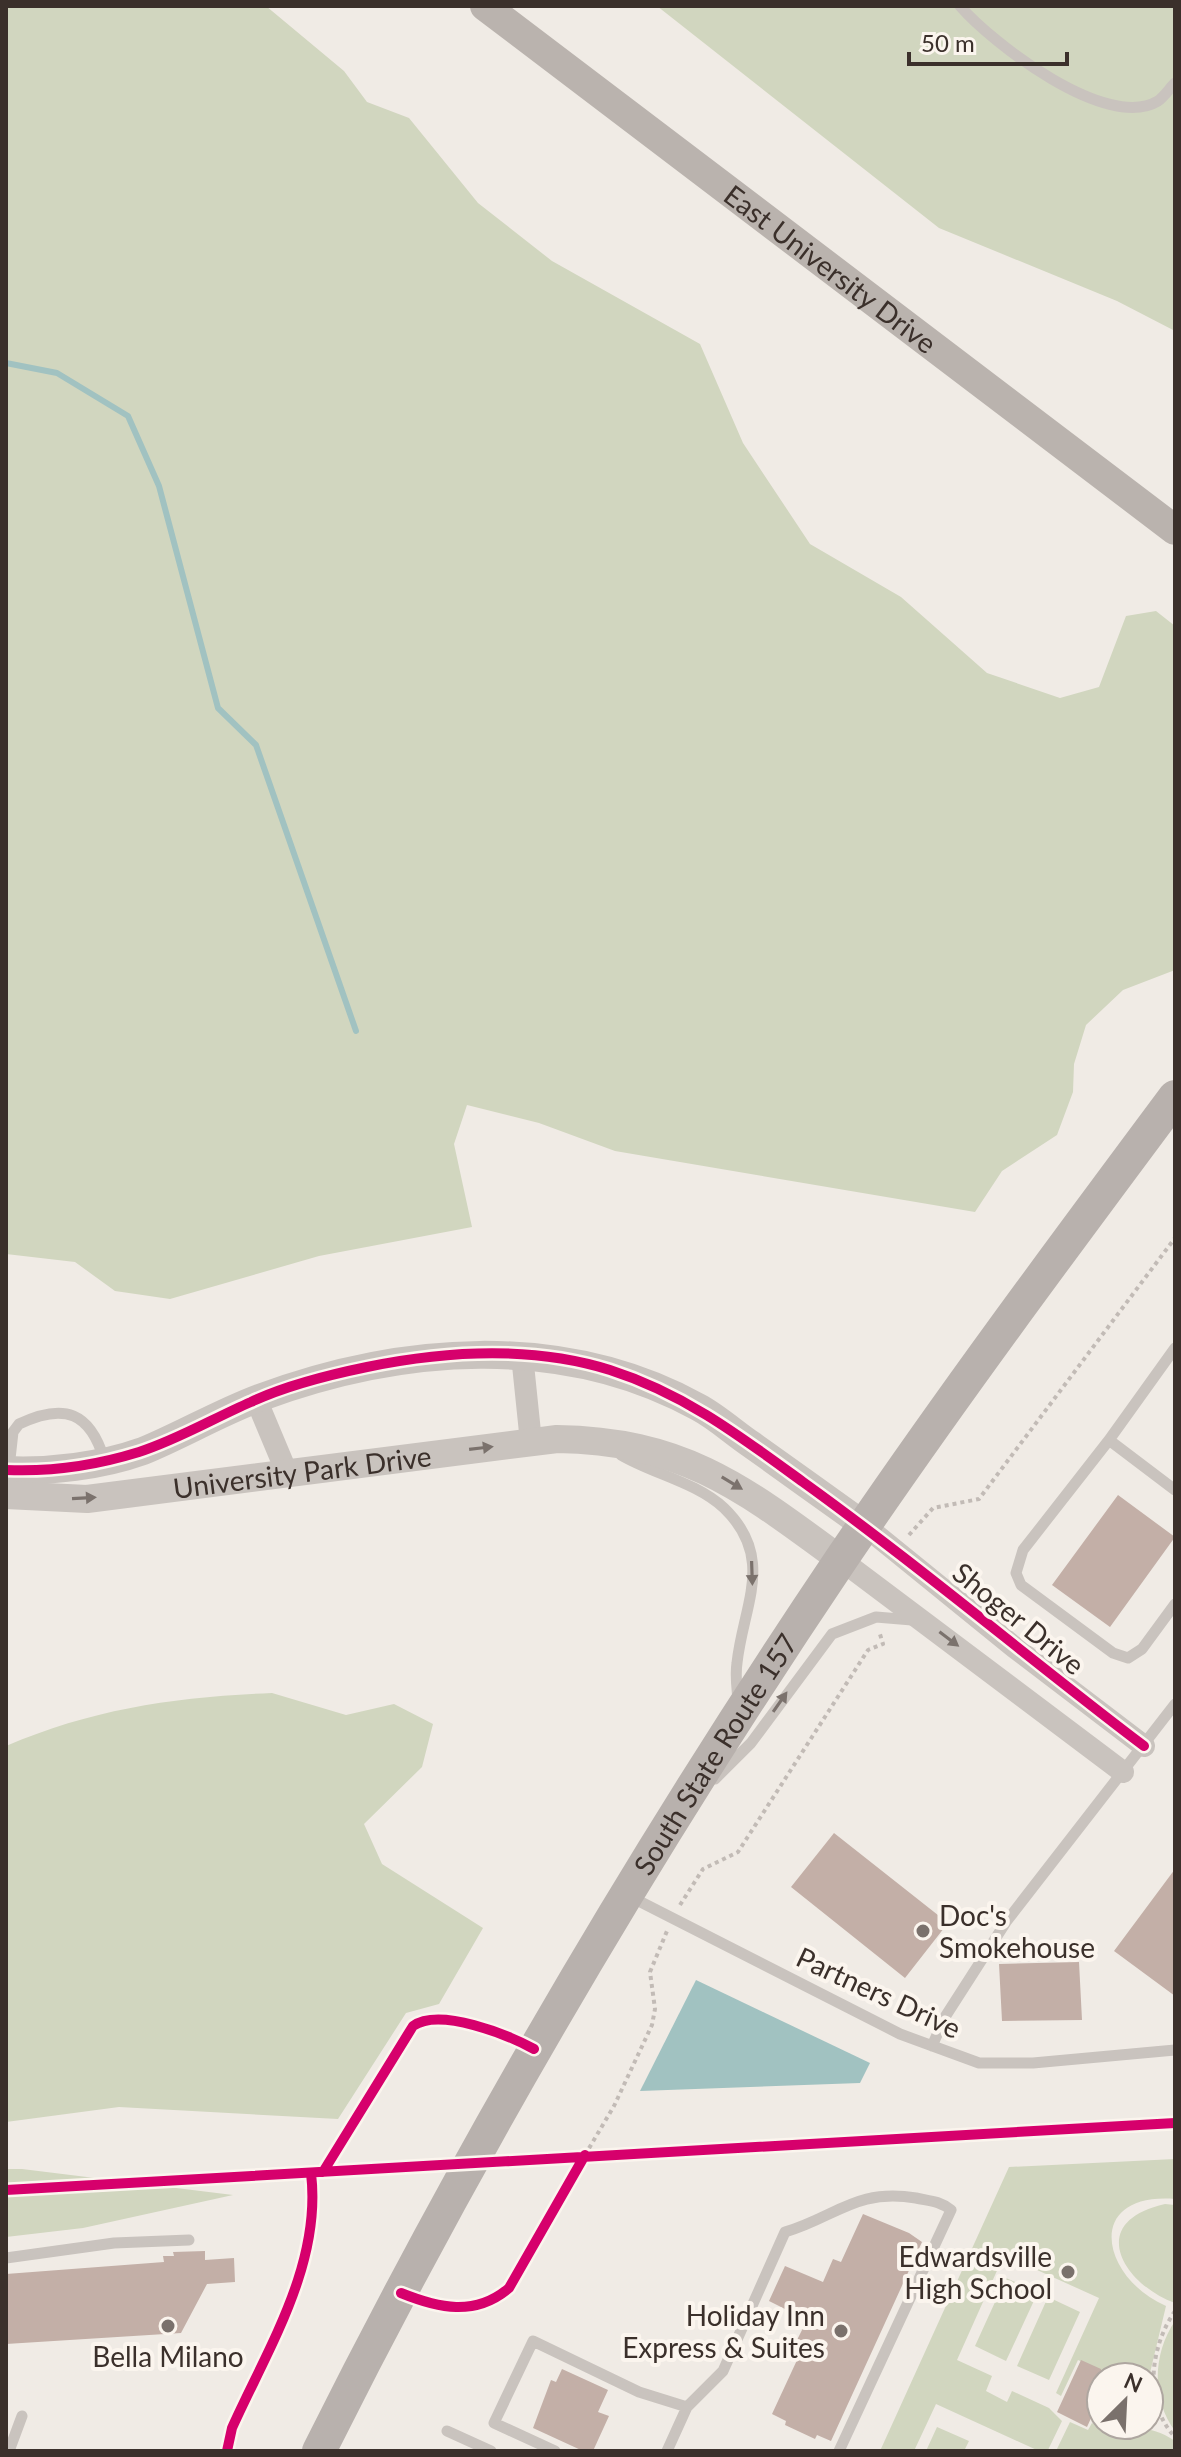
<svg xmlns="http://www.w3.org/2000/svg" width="1181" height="2457" font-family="Lato,sans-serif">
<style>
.green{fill:#d1d6bf}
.water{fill:#a1c2c1}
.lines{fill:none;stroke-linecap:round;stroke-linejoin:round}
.stream{stroke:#a1c2c1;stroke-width:6}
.building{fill:#c3afa7}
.path{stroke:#c2bbb6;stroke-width:4;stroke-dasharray:4 4;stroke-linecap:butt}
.service{stroke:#c9c3be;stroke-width:11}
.minor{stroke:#c9c3be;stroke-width:22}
.tertiary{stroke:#c9c3be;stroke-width:28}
.secondary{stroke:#bab3ae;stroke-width:30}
.primary{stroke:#b8b1ad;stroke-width:34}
.cycleway-casing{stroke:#fbf5ee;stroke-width:15}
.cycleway{stroke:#d6006c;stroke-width:10}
.oneway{fill:#7b726d}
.poi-dot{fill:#7a716c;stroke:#fbf5ee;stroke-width:3}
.labels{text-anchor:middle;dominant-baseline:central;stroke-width:8;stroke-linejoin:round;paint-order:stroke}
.street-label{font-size:28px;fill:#3b302b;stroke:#fbf5ee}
.poi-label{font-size:28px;fill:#3b302b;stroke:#fbf5ee;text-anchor:end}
</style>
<rect width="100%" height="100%" fill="#f0ebe5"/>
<path class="green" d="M 6,6 L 266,6 L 344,71 L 367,102 L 409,118 L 478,203 L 552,261 L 700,344 L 743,443 L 810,544 L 901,597 L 987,673 L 1060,698 L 1099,687 L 1126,616 L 1156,611 L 1175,626 L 1175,970 L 1123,990 L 1086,1025 L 1074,1064 L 1073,1092 L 1057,1135 L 1002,1171 L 975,1212 L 615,1151 L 539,1123 L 467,1105 L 454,1144 L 472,1227 L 319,1256 L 170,1299 L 115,1291 L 75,1262 L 6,1254 Z
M 657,6 L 1175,6 L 1175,331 L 1117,301 L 939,228 Z
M 272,1693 L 346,1715 L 394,1704 L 433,1724 L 422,1767 L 364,1824 L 382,1864 L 483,1928 L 439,2004 L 406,2013 L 338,2119 L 119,2107 L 6,2122 L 6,1746 C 95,1708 177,1697 272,1693 Z
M 1175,2159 L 1175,2199 C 1084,2192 1100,2277 1166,2306 L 1149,2377 L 1114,2377 L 1078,2360 L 1061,2396 L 1056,2393 L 1099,2298 L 1004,2255 L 957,2360 L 992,2376 L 986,2391 L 1007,2402 L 1012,2391 L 1049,2408 L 1062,2421 L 1048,2450 L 1039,2451 L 936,2404 L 914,2451 L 880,2451 L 1009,2167 Z
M 6,2169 L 22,2169 L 233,2195 L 83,2228 L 6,2237 Z
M 1165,2204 L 1175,2205 L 1175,2303 C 1123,2284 1085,2222 1165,2204 Z
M 1006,2278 L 1038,2292 L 1006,2361 L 975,2346 Z
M 1048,2297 L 1080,2312 L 1049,2380 L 1017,2366 Z
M 1175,2321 L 1175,2431 C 1151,2399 1153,2353 1175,2321 Z
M 1070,2422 L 1088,2430 L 1092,2423 C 1130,2440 1140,2417 1175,2441 L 1175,2451 L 1056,2451 Z
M 937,2427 L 969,2441 L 964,2451 L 926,2451 Z"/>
<path class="water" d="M 696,1980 L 870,2063 L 860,2083 L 640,2091 Z"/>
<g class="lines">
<path class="stream" d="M 6,363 L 57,373 L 128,416 L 159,486 L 218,708 L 256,745 L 356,1031"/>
</g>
<path class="building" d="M 1118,1495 L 1175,1537 L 1110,1627 L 1052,1585 Z
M 834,1833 L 948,1923 L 905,1978 L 791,1887 Z
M 1175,1869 L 1175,1996 L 1114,1951 Z
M 1079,1962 L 1082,2020 L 1002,2021 L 999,1964 Z
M 863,2214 L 909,2233 L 922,2242 L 831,2441 L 817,2435 L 815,2439 L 785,2425 L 786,2421 L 772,2414 L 804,2345 L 796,2342 L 807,2320 L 769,2301 L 785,2266 L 823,2282 L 833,2259 L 841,2262 Z
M 205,2251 L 205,2260 L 234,2258 L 235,2282 L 207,2284 L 181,2333 L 6,2344 L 6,2274 L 164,2262 L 163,2256 L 174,2256 L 173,2252 Z
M 1081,2360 L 1101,2369 L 1101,2396 L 1087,2427 L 1057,2412 Z
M 562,2369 L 608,2390 L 598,2412 L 609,2416 L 593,2451 L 583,2451 L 533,2428 L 551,2380 L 556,2382 Z"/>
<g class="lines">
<path class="path" d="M 909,1535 L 933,1508 L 979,1499 L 1175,1238
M 680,1905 L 703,1869 L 738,1852 L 868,1650 L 883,1644 L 879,1631
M 585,2155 L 614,2106 L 652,2025 L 655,2009 L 650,1972 L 667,1931
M 1175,2311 C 1150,2347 1143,2403 1175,2437"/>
<path class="service" d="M 960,6 C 992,43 1107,132 1158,101 C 1164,97 1170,88 1175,83
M 1109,1440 L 1175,1348
M 621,1455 C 653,1474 696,1482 724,1508 C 776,1558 743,1606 737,1663 C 735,1675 737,1688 738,1700
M 9,1468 L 13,1432 L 19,1424 C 65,1402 90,1413 104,1459
M 1175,1490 L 1109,1440 L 1023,1550 L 1016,1573 L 1021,1585 L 1113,1653 L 1128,1658 L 1142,1649 L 1175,1604
M 715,1779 L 751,1743 L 832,1634 L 876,1617 L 912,1620
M 629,1896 L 900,2034 L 979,2063 L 1033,2063 L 1175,2050
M 932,2046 L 945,2017 L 1006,1922 L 1175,1704
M 6,2258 L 114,2243 L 189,2240
M 447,2431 L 491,2451
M 9,2451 L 22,2416
M 555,2451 L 494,2423 L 533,2341 L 639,2392 L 687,2407
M 667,2451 L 687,2407 L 723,2371 L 785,2232 C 836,2217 856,2188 916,2198 C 930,2201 940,2201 951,2210 L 839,2451"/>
<path class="minor" d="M 522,1355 L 531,1442
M 256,1399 L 287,1473
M 865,1526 L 1014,1647 L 1144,1746
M 841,1560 L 1123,1772"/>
<g class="tertiary">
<path d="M 6,1470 C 50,1472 101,1466 143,1451 C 182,1435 219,1413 259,1398 C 399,1346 562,1332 698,1407 C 717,1417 734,1433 752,1445 C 790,1472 827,1499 865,1526"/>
<path id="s1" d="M 6,1495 L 87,1499 L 557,1439 C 684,1441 743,1488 841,1560"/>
</g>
<path class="secondary" id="s2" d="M 485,6 L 1175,530"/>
<path class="primary" id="s3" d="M 319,2451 C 473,2143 648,1846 840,1561 C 947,1403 1061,1250 1175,1097"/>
<defs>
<path id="cycleway" d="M 6,1470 C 50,1472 97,1465 139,1452 C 177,1440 214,1418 251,1402 C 287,1385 328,1375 367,1367 C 445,1351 533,1346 610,1370 C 685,1394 740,1436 803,1482 C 920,1566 1029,1659 1144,1746
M 323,2172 L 413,2026 C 440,2007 508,2035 534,2049
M 6,2190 L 1175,2123
M 401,2293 C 438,2308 475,2317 509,2288 L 585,2155
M 227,2451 L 232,2428 C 268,2348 322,2264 311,2173"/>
</defs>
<use href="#cycleway" class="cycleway-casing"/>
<use href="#cycleway" class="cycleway"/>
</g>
<defs><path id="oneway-solid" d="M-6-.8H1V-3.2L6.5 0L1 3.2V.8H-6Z" transform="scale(2)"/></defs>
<g class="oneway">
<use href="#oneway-solid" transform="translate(481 1448) rotate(-7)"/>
<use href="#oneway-solid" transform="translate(732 1483) rotate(31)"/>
<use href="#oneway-solid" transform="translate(84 1498) rotate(-3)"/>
<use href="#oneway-solid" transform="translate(752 1573) rotate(88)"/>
<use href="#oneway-solid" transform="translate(949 1639) rotate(37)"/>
<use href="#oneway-solid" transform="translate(780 1702) rotate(-55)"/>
</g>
<g class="poi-dot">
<circle cx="923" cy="1931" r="8"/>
<circle cx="1068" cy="2272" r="8"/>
<circle cx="168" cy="2326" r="8"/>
<circle cx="841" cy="2331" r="8"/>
</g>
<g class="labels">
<g class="street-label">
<text stroke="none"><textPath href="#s2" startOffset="434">East University Drive</textPath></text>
<text stroke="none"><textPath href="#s1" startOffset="298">University Park Drive</textPath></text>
<text transform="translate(1019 1618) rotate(39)">Shoger Drive</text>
<text stroke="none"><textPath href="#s3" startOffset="802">South State Route 157</textPath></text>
<text transform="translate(879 1992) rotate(25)">Partners Drive</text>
</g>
<g class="poi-label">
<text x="939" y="1915" text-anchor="start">Doc's<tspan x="939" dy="32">Smokehouse</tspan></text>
<text x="1052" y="2256">Edwardsville<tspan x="1052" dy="32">High School</tspan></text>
<text x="825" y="2315">Holiday Inn<tspan x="825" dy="32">Express &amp; Suites</tspan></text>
<text x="168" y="2356" text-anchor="middle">Bella Milano</text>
</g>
</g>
<rect width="1181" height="2457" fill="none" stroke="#3b302b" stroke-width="16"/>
<g transform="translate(1125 2401) rotate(24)"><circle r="38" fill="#fbf5ee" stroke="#aea6a0" stroke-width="2"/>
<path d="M0-6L14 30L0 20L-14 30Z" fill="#7a716c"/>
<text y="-12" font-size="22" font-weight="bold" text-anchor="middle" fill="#3b302b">N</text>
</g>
<path d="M909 52v12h158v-12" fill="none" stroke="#3b302b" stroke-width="4"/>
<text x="921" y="52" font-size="24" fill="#3b302b" stroke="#fbf5ee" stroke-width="6" paint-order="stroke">50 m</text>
</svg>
